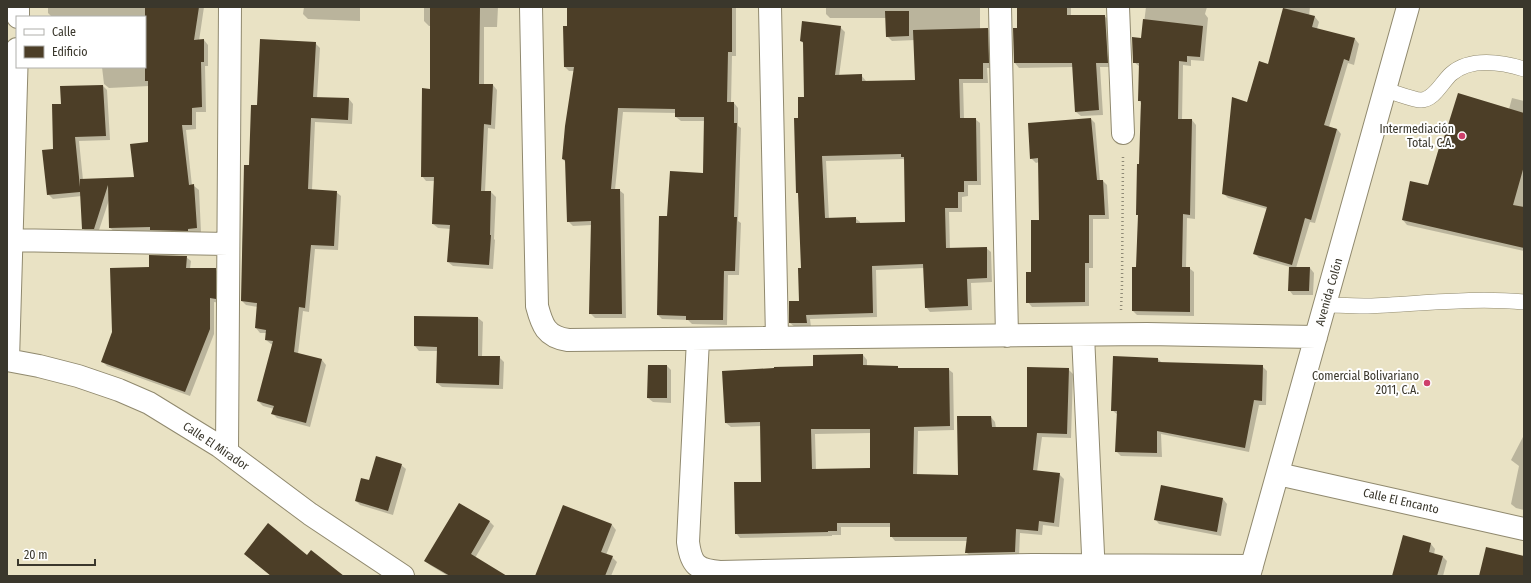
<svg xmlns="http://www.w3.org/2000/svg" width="1531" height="583" font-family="'Fira Sans Condensed',sans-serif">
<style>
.shadow{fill:#0003;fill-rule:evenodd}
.building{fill:#4c3e27;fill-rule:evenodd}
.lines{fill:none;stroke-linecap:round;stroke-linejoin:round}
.service-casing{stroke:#90896e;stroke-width:16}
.minor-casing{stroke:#90896e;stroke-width:24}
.path{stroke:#8e8975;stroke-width:2.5;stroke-dasharray:1 3;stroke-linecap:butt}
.service{stroke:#fff;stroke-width:15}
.minor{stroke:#fff;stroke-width:22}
.poi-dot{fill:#ce406c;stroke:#fff;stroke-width:1.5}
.labels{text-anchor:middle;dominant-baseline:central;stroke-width:4;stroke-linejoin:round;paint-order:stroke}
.poi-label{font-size:12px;fill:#3a372c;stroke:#fff;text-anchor:end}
.street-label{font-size:12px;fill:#3a372c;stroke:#fff}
</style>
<rect width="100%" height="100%" fill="#e9e2c4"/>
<path class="shadow" d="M 48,7 L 204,7 L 199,41 L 204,40 L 208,45 L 208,66 L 205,66 L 206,112 L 196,112 L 196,129 L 186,130 L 192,186 L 194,186 L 199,190 L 201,232 L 156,234 L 153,231 L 115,232 L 110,228 L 109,200 L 98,233 L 87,233 L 83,228 L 82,196 L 53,199 L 48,194 L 62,105 L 103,86 L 107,90 L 110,140 L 79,141 L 83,180 L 135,178 L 149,143 L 149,86 L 109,88 L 104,84 L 102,67 L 145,67 L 145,17 L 52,17 L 48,13 Z
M 304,7 L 360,7 L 360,21 L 308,19 L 303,14 Z
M 424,7 L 498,7 L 497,27 L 484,27 L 484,85 L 493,85 L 497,90 L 495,129 L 488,128 L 485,192 L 491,192 L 496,197 L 494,239 L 495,240 L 493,269 L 453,266 L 448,262 L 451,229 L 438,228 L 433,224 L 435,181 L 426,181 L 422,176 L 431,90 L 431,26 L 429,26 L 424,21 Z
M 568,7 L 736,7 L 736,56 L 732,56 L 731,103 L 734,103 L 738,108 L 738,126 L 741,128 L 738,221 L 741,223 L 739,275 L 728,275 L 727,325 L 692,324 L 688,320 L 662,319 L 658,315 L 668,217 L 704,174 L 705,121 L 681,121 L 676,117 L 676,113 L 623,112 L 615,190 L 619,190 L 624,194 L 626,318 L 595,318 L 590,313 L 592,225 L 573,226 L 568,221 L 566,163 L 563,159 L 574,71 L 569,71 L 565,67 L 568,27 Z
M 826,7 L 980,7 L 980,30 L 988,29 L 992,34 L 993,68 L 987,68 L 988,83 L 963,83 L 964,119 L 975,119 L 980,123 L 981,185 L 968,185 L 968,196 L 962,197 L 962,212 L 949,212 L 950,249 L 986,248 L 991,252 L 992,282 L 971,283 L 972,310 L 930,312 L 926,307 L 924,268 L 876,270 L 877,317 L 810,319 L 811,327 L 795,327 L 790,323 L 800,302 L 802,269 L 799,194 L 797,192 L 800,119 L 805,98 L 804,44 L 801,41 L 840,27 L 845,32 L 839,76 L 861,75 L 866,81 L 916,81 L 915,40 L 892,41 L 887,36 L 887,18 L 830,18 L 826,14 ZM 903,159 L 905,160 L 906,223 L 860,224 L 860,222 L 855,218 L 829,219 L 826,161 Z
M 1018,7 L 1071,7 L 1071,16 L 1104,16 L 1109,20 L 1112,67 L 1100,67 L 1103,115 L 1081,116 L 1076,112 L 1073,67 L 1019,68 L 1015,63 L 1018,29 Z
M 1146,7 L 1207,7 L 1205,14 L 1208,18 L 1204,61 L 1191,60 L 1191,66 L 1183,65 L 1182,120 L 1192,120 L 1196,125 L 1195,219 L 1187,218 L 1186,268 L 1189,268 L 1194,272 L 1194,316 L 1137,315 L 1133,311 L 1137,268 L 1141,103 L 1139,100 L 1140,67 L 1134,62 L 1142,39 Z
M 1284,7 L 1310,7 L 1309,16 L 1315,17 L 1319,22 L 1317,29 L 1355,39 L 1359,44 L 1354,65 L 1348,63 L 1329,127 L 1337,129 L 1341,134 L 1315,223 L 1310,222 L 1296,268 L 1310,268 L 1314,273 L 1313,295 L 1293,295 L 1289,290 L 1290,267 L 1259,258 L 1254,253 L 1267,209 L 1228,198 L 1223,193 L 1248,103 L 1269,65 Z
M 315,43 L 320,48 L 317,98 L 349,99 L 353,104 L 352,124 L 315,122 L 312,190 L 336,192 L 341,196 L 338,250 L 315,249 L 309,312 L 303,311 L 298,354 L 322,360 L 326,365 L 310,427 L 277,418 L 273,414 L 274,409 L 263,406 L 258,401 L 273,345 L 271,344 L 266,340 L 267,333 L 260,333 L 256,328 L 258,307 L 246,305 L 242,301 L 242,257 L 245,166 L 250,166 L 258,106 Z
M 1512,98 L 1524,101 L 1523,189 L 1524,189 L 1524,251 L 1407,225 L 1403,220 L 1428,187 L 1509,109 Z
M 1091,119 L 1095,123 L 1100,181 L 1103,181 L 1107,185 L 1109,219 L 1093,219 L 1093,268 L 1089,268 L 1089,306 L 1032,307 L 1028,302 L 1040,221 L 1039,162 L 1036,163 L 1031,158 Z
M 186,257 L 191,261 L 190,269 L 215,269 L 220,274 L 220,303 L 214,302 L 214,334 L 190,396 L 107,366 L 102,361 L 150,268 Z
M 415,317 L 478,318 L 483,322 L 482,357 L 499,357 L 504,362 L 503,389 L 442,387 L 437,383 L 438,351 L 419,351 L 415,346 Z
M 863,355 L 867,360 L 867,366 L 897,367 L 900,369 L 948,369 L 953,373 L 954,430 L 918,431 L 917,475 L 959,476 L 991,417 L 995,422 L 996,428 L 1028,428 L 1068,369 L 1073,374 L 1071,438 L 1042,437 L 1037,472 L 1059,474 L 1064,479 L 1059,527 L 1043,525 L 1042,535 L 1020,533 L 1019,556 L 971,557 L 966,552 L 967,541 L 895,541 L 891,536 L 891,527 L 841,527 L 841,535 L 832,535 L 832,536 L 740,538 L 736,533 L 762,483 L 761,426 L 731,427 L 726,423 L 814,367 ZM 871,433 L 871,469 L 816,470 L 815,434 Z
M 1158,359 L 1162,363 L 1262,366 L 1267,371 L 1266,405 L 1259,405 L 1249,452 L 1161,434 L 1162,457 L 1121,456 L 1116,451 L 1118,415 L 1112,410 Z
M 667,366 L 671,370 L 671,403 L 653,402 L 648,398 Z
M 1524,435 L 1524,510 L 1516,508 L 1511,504 L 1519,466 L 1511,460 Z
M 401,465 L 406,469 L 393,515 L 360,505 L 356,501 L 370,482 Z
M 1162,487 L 1223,499 L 1227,504 L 1221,536 L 1159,524 L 1155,519 Z
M 460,504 L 490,522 L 494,526 L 475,558 L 505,576 L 448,576 L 430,565 L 425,561 Z
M 563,506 L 612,525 L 616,530 L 606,555 L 612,557 L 617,562 L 611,576 L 538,576 Z
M 1403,537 L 1431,544 L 1435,549 L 1434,554 L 1443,557 L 1447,561 L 1443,576 L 1393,576 Z"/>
<path class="building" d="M 145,7 L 199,7 L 194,40 L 204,39 L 204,62 L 201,62 L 202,107 L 192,108 L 192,125 L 182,125 L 189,185 L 194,184 L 197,228 L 188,229 L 188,231 L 150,230 L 150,227 L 109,228 L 108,185 L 94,229 L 82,229 L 80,192 L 47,195 L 42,150 L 53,149 L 52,104 L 61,104 L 60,86 L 103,85 L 106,136 L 75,137 L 80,187 L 80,179 L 134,177 L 130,144 L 148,142 L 148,81 L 145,81 Z
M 430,7 L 480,7 L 479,84 L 493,84 L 491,125 L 484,124 L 481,191 L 491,191 L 490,235 L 491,235 L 489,265 L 447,262 L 450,225 L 432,224 L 434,177 L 421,177 L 422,88 L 430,89 Z
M 567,7 L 732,7 L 732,52 L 728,52 L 727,102 L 734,102 L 734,123 L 737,123 L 734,217 L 737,217 L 735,271 L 724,271 L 723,320 L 686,320 L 686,316 L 657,315 L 659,216 L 667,216 L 670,171 L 703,173 L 704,117 L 675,117 L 675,109 L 618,108 L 611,189 L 620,189 L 622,314 L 589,314 L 591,221 L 567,222 L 565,160 L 562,159 L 565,126 L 574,67 L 564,67 L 563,26 L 567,26 Z
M 1017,7 L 1067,7 L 1067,15 L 1105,15 L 1108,63 L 1096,63 L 1099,110 L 1075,112 L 1072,63 L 1014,63 L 1013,28 L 1017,28 Z
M 1283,8 L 1315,16 L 1312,27 L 1355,38 L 1349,61 L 1344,59 L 1324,125 L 1337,129 L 1311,220 L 1305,218 L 1292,265 L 1253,254 L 1267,207 L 1222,194 L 1232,97 L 1247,102 L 1259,61 L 1268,64 Z
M 885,11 L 909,11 L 909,36 L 886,37 Z
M 1143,19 L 1203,26 L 1200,57 L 1187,56 L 1187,62 L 1179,61 L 1178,119 L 1192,119 L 1190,215 L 1183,214 L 1182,267 L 1190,267 L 1190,312 L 1132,311 L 1132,267 L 1136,267 L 1138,215 L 1136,215 L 1137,164 L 1139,164 L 1141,101 L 1138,101 L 1139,63 L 1133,63 L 1132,37 L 1141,38 Z
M 802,21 L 841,26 L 835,75 L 862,74 L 862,81 L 915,80 L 913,30 L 988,28 L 989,63 L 983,63 L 983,79 L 959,79 L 960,118 L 976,118 L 977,181 L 964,181 L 964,192 L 958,192 L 958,208 L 945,208 L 946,248 L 987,247 L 987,278 L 967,279 L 968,306 L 925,308 L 923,264 L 872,266 L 873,313 L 806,315 L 807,323 L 789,323 L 789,301 L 799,301 L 798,268 L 801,268 L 798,193 L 796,193 L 794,118 L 798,118 L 798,97 L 804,97 L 803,42 L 800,41 ZM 901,154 L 901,157 L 904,157 L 905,222 L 856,223 L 856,217 L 825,218 L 822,156 Z
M 260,39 L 316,42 L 313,97 L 349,98 L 348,120 L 311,118 L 308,189 L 337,191 L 334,246 L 311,245 L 305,308 L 299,307 L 294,352 L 322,359 L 306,423 L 271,414 L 274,406 L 257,401 L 273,341 L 265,340 L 266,330 L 255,328 L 257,303 L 241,301 L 244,165 L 249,165 L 251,105 L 257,105 Z
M 1458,93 L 1524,113 L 1524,166 L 1513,205 L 1524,207 L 1524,248 L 1402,220 L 1410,181 L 1428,185 L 1441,141 L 1443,141 Z
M 1091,118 L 1097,180 L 1103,180 L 1105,215 L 1089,215 L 1089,263 L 1085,263 L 1085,302 L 1026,303 L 1026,272 L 1031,272 L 1031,220 L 1039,220 L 1038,158 L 1030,159 L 1028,123 Z
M 149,255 L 187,256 L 186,268 L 216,268 L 216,299 L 210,298 L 210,329 L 185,392 L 101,362 L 112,332 L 110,268 L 149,267 Z
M 1289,267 L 1310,267 L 1309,291 L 1288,291 Z
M 414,316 L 478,317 L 478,356 L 500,356 L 499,385 L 436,383 L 437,347 L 414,346 Z
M 863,354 L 863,365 L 898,366 L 898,368 L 949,368 L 950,426 L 914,427 L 913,474 L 958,475 L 957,416 L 991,416 L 992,427 L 1027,427 L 1027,367 L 1069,368 L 1067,434 L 1037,433 L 1033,470 L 1060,473 L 1054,523 L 1039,521 L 1038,531 L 1016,529 L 1015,552 L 965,553 L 967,537 L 890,537 L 890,523 L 837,523 L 837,531 L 828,531 L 828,532 L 735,534 L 734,482 L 761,482 L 760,422 L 725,423 L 722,371 L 774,368 L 774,367 L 813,366 L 813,355 ZM 811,429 L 870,429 L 870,468 L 812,469 Z
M 1113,356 L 1158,358 L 1158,362 L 1263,365 L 1262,401 L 1254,400 L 1245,448 L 1157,431 L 1157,453 L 1115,452 L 1117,411 L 1111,411 Z
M 648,365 L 667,365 L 667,398 L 647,398 Z
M 376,456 L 402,464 L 388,511 L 355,501 L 361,478 L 369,480 Z
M 1161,485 L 1223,498 L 1217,532 L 1154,520 Z
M 459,503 L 490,521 L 471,554 L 507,576 L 450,576 L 424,561 Z
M 563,505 L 612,524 L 601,552 L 613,556 L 605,576 L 535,576 Z
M 268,523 L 307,555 L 311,550 L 344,576 L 271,576 L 244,554 Z
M 1403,535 L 1431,543 L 1429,552 L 1443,556 L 1437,576 L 1392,576 Z
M 1486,547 L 1524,556 L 1524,576 L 1479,576 Z"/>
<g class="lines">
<defs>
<path id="service" d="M 1385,90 C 1394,92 1413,100 1421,100 C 1434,100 1442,82 1451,74 C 1470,57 1502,62 1524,69
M 1325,305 C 1339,305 1354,306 1368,306 C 1420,304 1472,297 1524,302"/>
<path id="minor" d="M 531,7 L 537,306 C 542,325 546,337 568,340 L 1147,334 L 1316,337
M 770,7 L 777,338
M 1000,7 L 1007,336
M 1118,7 L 1123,133
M 18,17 L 18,7
M 7,240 L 228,244
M 1083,335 L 1094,576
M 698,339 L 688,542 C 691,565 697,570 720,572 L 1032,565 L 1252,566
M 7,360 L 39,366 L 78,376 L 119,390 L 149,403 L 219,446 L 310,514 L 403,576
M 8,360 L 17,49
M 227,451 L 230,7
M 1278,474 L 1524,529
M 1249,576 L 1408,7"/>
</defs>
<use href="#service" class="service-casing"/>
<use href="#minor" class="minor-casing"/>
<path class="path" d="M 1121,310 L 1122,285 L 1123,157"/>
<use href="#service" class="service"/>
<use href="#minor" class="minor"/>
</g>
<g class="poi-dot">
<circle cx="1462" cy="136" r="4"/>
<circle cx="1427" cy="383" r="4"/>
</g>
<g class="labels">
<g class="poi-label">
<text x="1454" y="129">Intermediación<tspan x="1454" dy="14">Total, C.A.</tspan></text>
<text x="1419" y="376">Comercial Bolivariano<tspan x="1419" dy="14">2011, C.A.</tspan></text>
</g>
<g class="street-label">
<text transform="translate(1329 292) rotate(-74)">Avenida Colón</text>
<text transform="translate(216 446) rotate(34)">Calle El Mirador</text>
<text transform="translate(1401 501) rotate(13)">Calle El Encanto</text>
</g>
</g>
<rect width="1531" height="583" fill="none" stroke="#3a372c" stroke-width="16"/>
<rect x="16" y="16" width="130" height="52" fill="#ffffff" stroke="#b0afab"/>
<rect x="24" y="29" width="20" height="6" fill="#ffffff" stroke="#b0afab"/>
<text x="52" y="36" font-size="12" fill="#3a372c">Calle</text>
<rect x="24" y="46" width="20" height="12" fill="#4c3e27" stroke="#b0afab"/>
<text x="52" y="56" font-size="12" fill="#3a372c">Edificio</text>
<path d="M18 559v6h77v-6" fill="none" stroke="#3a372c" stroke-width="2"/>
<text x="24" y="559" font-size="12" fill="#3a372c" stroke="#ffffff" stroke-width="3" paint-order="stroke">20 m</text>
</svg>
